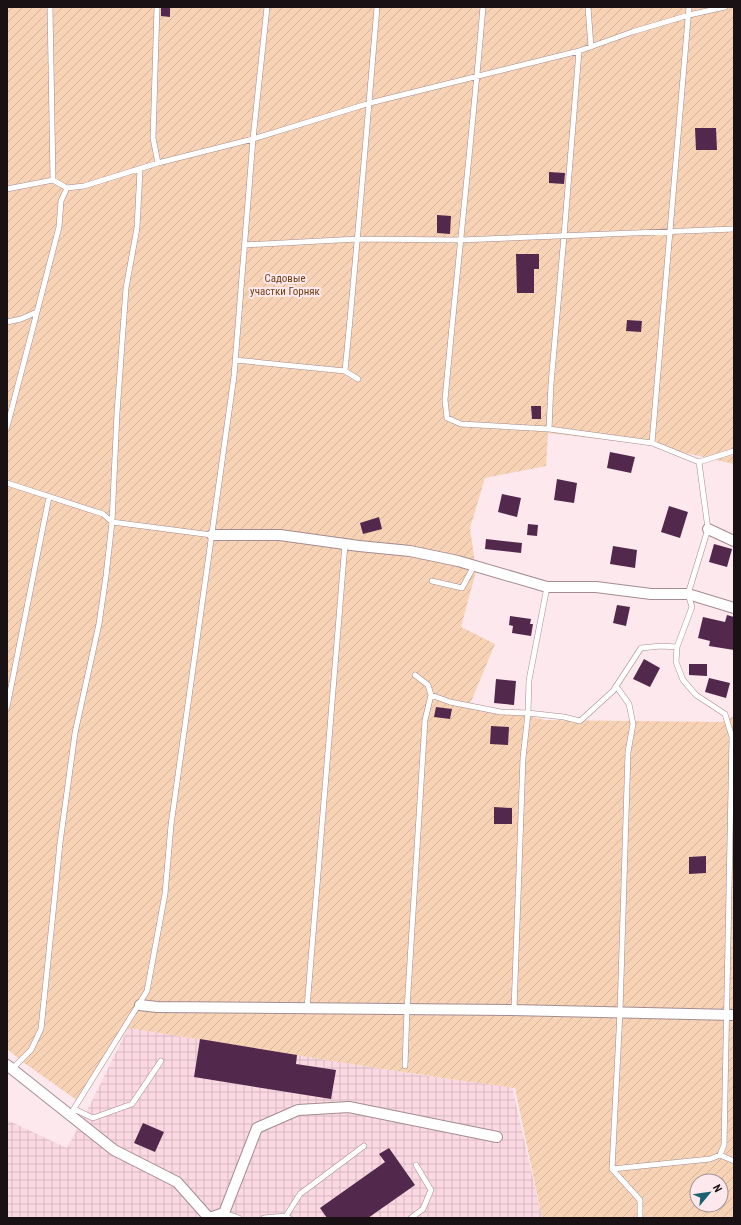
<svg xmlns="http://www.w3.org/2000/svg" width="741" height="1225" font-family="'Roboto Condensed',sans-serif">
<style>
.industrial{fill:url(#industrial-grid)}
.garden{fill:url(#garden-furrows);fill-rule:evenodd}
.building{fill:#52294c}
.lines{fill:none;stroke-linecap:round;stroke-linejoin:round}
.service-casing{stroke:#a48c92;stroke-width:6}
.minor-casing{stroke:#a48c92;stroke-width:12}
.service{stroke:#fff;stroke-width:5}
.minor{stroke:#fff;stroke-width:10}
.labels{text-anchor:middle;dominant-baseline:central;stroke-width:4;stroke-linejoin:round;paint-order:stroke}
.park-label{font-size:11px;fill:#714114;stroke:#fde8ed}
</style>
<defs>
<pattern id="industrial-grid" width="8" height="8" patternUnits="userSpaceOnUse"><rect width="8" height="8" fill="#fcd9e2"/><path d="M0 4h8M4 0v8" fill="none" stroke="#d7b9c1"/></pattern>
<pattern id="garden-furrows" width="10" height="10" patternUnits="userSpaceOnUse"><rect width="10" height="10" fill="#f7d2b5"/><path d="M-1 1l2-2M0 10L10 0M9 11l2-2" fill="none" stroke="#d3b39b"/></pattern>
</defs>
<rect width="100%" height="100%" fill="#fde8ed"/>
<path class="industrial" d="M 128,1028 L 426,1076 L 512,1087 L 542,1218 L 7,1218 L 7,1120 L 67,1148 L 83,1119 Z"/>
<path class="garden" d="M 7,7 L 734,7 L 734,464 L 650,445 L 548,433 L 546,466 L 485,478 L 470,528 L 476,571 L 461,627 L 495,644 L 470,704 L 546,720 L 722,722 L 734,716 L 734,1218 L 542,1218 L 515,1088 C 385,1071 257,1048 128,1028 L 78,1101 L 23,1062 L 7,1049 ZM 697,1181 L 721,1181 L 721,1205 L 697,1205 Z"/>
<path class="building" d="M 161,7 L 170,7 L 170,17 L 161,16 Z
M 695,128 L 716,128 L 717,150 L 696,150 Z
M 549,172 L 565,173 L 564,184 L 549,183 Z
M 437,215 L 451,216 L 450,234 L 437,233 Z
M 516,254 L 539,254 L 539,269 L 534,269 L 534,293 L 517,293 Z
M 627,320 L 642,321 L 641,332 L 626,331 Z
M 531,406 L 541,406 L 541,419 L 532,419 Z
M 610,452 L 635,457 L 631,473 L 607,468 Z
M 557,479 L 577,483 L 574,503 L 554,500 Z
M 502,494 L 521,498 L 517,517 L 498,512 Z
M 669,506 L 688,512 L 680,538 L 661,532 Z
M 379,517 L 382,529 L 363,534 L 360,523 Z
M 528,524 L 538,525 L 537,536 L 527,535 Z
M 486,539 L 522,543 L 521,553 L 485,549 Z
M 714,544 L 732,549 L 727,567 L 709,562 Z
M 613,546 L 637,550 L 635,568 L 610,564 Z
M 617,605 L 630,607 L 626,626 L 613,623 Z
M 727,615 L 734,617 L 734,650 L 709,646 L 710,641 L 698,638 L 703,617 L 725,622 Z
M 510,616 L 531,619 L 530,624 L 533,624 L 531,636 L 512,633 L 513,626 L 509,625 Z
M 644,659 L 660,668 L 650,687 L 633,679 Z
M 689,664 L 707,664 L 707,676 L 689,675 Z
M 709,678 L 730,683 L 726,698 L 705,692 Z
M 496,679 L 516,681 L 514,705 L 494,703 Z
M 436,707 L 452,709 L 450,719 L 434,717 Z
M 491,726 L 509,727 L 508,745 L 490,744 Z
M 494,807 L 512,808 L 512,824 L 494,824 Z
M 706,856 L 706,873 L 689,874 L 689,857 Z
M 200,1039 L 297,1055 L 296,1064 L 336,1070 L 331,1099 L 194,1077 Z
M 143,1123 L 164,1132 L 155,1152 L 134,1143 Z
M 389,1148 L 415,1185 L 368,1218 L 327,1218 L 320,1208 L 385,1162 L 379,1154 Z"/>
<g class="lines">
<defs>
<path id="service" d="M 50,7 L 53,180
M 157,7 L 153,138 L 158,163
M 483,7 C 472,138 457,269 445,400 L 447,418 L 461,424 L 549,429 L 652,443 L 699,462
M 588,7 L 591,47
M 7,189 L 53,180 L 67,188 L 84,186 L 158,163 L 253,139 L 370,103 L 579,51 L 632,32 L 689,15 L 725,7
M 244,245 L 358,239 L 460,240 L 734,229
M 7,322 L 21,319 L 37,312 L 59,227 L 61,201 L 67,188
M 235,360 L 345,371 L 358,379
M 345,371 C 357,250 367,128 377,7
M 7,427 L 37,312
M 549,429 L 551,384 L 564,236 L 579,51
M 652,443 L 689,7
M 7,483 L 103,514 L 112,522 L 212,535
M 432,581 L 462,588 L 474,566
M 415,675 L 428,685 L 431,695
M 616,686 L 629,704 L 633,724 L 628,752 L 620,1012 L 612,1169 L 710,1159 L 720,1155 L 724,1145 L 732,737 L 725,714 L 696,695 L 683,680 L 676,662 L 677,647 L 692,607 L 688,594 L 708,529 L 699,462 L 734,451
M 7,707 L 49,497
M 307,1008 L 345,544
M 514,1010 L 523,758 L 528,713 L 529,680 L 547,587
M 405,1066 L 407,1009 L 425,720 L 431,695 L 450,702 L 501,712 L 528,713 L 564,717 L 580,721 L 613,691 L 641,648 L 661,646 L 677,647
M 12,1069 L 31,1050 L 41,1029 L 53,913 L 60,843 L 75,733 L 99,624 L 106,576 L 112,522 L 117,413 L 126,288 L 137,228 L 140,170
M 74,1109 L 93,1118 L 132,1104 L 161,1061
M 70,1115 L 147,991 L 165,894 L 171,825 L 234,376 L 253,139 L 267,7
M 720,1155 L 734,1161
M 612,1169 L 640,1200 L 640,1218
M 224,1213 L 239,1218
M 286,1216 L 300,1194 L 364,1146
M 264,1218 L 286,1216 L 289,1218
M 411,1218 L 423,1209 L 431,1190 L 416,1165"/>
<path id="minor" d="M 708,529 L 734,541
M 212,535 L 280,535 L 359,546 L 410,551 L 458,561 L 547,587 L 596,587 L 651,594 L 688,594 L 734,608
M 140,1005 L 157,1007 L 511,1010 L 734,1015
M 7,1065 L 114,1150 L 177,1182 L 209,1218 L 224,1213 L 257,1128 L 298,1110 L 349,1107 L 497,1137"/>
</defs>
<use href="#service" class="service-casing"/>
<use href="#minor" class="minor-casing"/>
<use href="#service" class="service"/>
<use href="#minor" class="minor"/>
</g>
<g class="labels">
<g class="park-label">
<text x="285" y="278">Садовые<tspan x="285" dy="13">участки Горняк</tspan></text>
</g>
</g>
<rect width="741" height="1225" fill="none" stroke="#191113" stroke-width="16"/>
<g transform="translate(709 1193) rotate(61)"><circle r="19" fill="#fde8ed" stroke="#a29296"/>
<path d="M0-3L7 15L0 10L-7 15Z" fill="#196171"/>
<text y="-6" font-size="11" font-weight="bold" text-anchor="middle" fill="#191113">N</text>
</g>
</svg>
